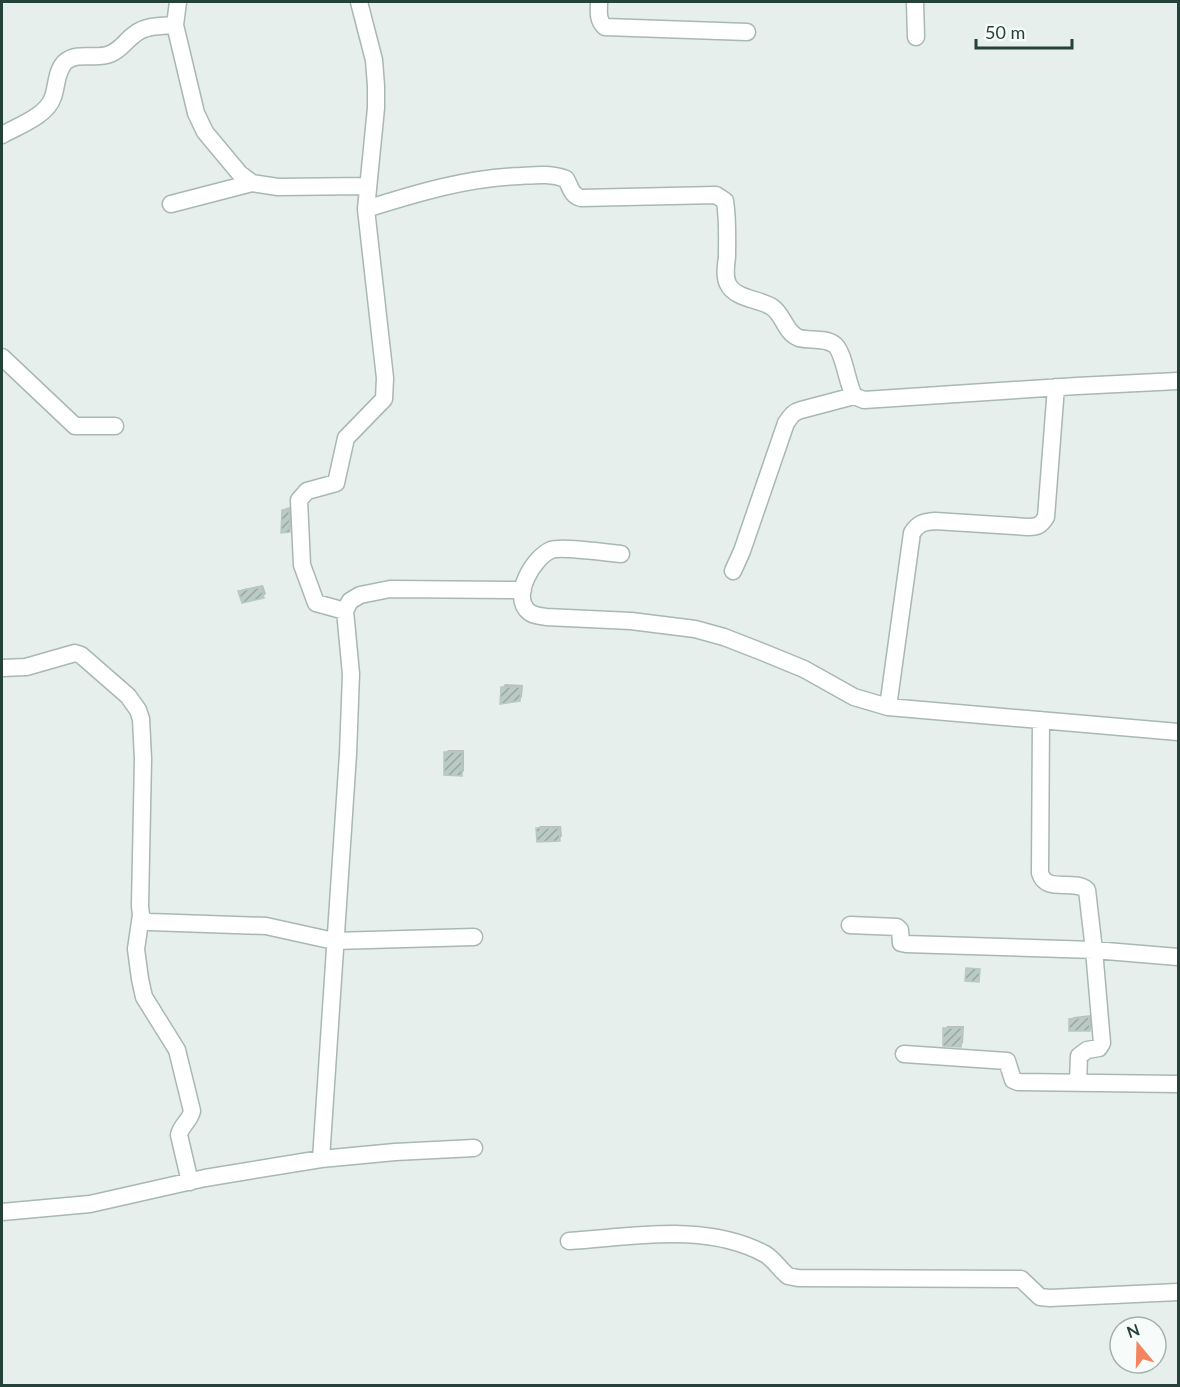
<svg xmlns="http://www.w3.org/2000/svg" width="1180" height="1387" font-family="Lato,sans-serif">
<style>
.shadow{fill:#0003}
.building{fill:url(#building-hatch);stroke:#b8c9c2;stroke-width:1.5}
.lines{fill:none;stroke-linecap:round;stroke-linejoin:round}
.minor-casing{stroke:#a8b8b2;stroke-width:19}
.minor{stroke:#fff;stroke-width:16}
</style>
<defs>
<pattern id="building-hatch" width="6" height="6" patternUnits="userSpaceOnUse" patternTransform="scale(1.5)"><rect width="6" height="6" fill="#bbcac4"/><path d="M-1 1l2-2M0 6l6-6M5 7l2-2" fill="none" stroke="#98a6a0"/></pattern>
</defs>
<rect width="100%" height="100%" fill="#e6efeb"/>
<path class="shadow" d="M 291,507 L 292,527 L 289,530 L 283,511 L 286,508 Z
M 263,585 L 266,594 L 263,596 L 240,592 L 243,589 Z
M 505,684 L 523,685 L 522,697 L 519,700 L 503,687 Z
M 448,750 L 464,750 L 464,771 L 461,774 L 445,753 Z
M 540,826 L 561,826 L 562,836 L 559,839 L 537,829 Z
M 1091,1015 L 1092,1027 L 1090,1030 L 1071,1019 L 1074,1017 Z
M 947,1026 L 964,1026 L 963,1043 L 961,1046 L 945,1029 Z"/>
<path class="building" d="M 289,509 L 290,532 L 281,533 L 282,510 Z
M 261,587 L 264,598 L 242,603 L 238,591 Z
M 501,687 L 521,687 L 520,701 L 500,704 Z
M 444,752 L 462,752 L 462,776 L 444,775 Z
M 536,828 L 559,828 L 560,841 L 537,842 Z
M 966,968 L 980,969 L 979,982 L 965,981 Z
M 1089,1017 L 1090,1031 L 1069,1031 L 1069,1019 Z
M 943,1028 L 962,1028 L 961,1047 L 943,1046 Z"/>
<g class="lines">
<defs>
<path id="minor" d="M 178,2 L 175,25 L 196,113 L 205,132 L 240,174 L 252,183 L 278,187 L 367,186
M 599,2 C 599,11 597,20 605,27 L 747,32
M 915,2 L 916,37
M 2,135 C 18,126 47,116 53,97 C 57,86 56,71 65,62 C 78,51 96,60 110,54 C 121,50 126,40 135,34 C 146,25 162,26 175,25
M 171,204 L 252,183
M 366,209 C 417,193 466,178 520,176 C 536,175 551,173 566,179 C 571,188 571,195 581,198 L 716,195 L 725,201 C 728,220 727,238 727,257 C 726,265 724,276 728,284 C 735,299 760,299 772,307 C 784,315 785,333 799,338 C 810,341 825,337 835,345 C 844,353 847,383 854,396 L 864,400 L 1077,386 L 1178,381
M 2,357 L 75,426 L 115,426
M 621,554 C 608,553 561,546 551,550 C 534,557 510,596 529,612 C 534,616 541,616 546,617 L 631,621 L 695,629 L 724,637 L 765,653 L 804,669 L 854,697 L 888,707 L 1178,732
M 733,571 L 742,551 L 786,423 C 791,416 793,412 801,410 L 854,396
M 345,611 L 316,603 L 302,565 L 299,500 L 307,491 L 336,483 L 346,438 L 384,399 L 385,378 L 366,209 L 376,108 L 376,86 L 374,60 L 359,2
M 2,668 L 26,667 L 75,653 L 81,655 L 128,696 L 138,710 L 141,719 L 143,759 L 140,906 L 141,915 L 144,921 L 150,922 L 266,926 L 334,941 L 474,937
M 888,707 L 912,533 C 918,523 924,522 935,521 L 1028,527 C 1038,527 1041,525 1046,517 L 1056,387
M 1041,720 L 1040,873 C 1046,894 1073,878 1087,890 L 1094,950 L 1102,1043 L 1099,1048 L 1087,1050 L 1079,1056 L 1078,1082
M 141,915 L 136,949 L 140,979 L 144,997 L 177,1050 L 192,1111 C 190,1121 181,1125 179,1135 L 190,1182
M 850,925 L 897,927 L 900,930 L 901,943 L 906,944 L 1094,950 L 1178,957
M 904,1054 L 1007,1061 L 1013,1080 L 1018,1082 L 1178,1084
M 321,1159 L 348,754 L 351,674 L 345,611 L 350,601 L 360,595 L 390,589 L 523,590
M 2,1212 L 90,1204 L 205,1178 L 321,1159 L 395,1152 L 474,1148
M 569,1241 C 634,1237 705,1222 765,1254 C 775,1260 779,1269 788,1276 L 798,1278 L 1021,1279 L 1040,1297 L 1050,1298 L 1178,1292"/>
</defs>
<use href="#minor" class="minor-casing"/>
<use href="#minor" class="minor"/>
</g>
<rect width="1180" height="1387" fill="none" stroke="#24423a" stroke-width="6"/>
<g transform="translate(1138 1345) rotate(341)"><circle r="28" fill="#f7fbf9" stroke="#a3b1ad" stroke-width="1.5"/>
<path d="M0-4.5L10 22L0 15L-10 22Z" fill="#f4845f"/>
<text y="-9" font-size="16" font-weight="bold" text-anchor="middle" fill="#24423a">N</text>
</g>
<path d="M976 39v9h96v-9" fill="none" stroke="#24423a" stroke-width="3"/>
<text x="985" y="39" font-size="18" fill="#24423a" stroke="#f7fbf9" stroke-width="4.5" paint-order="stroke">50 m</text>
</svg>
